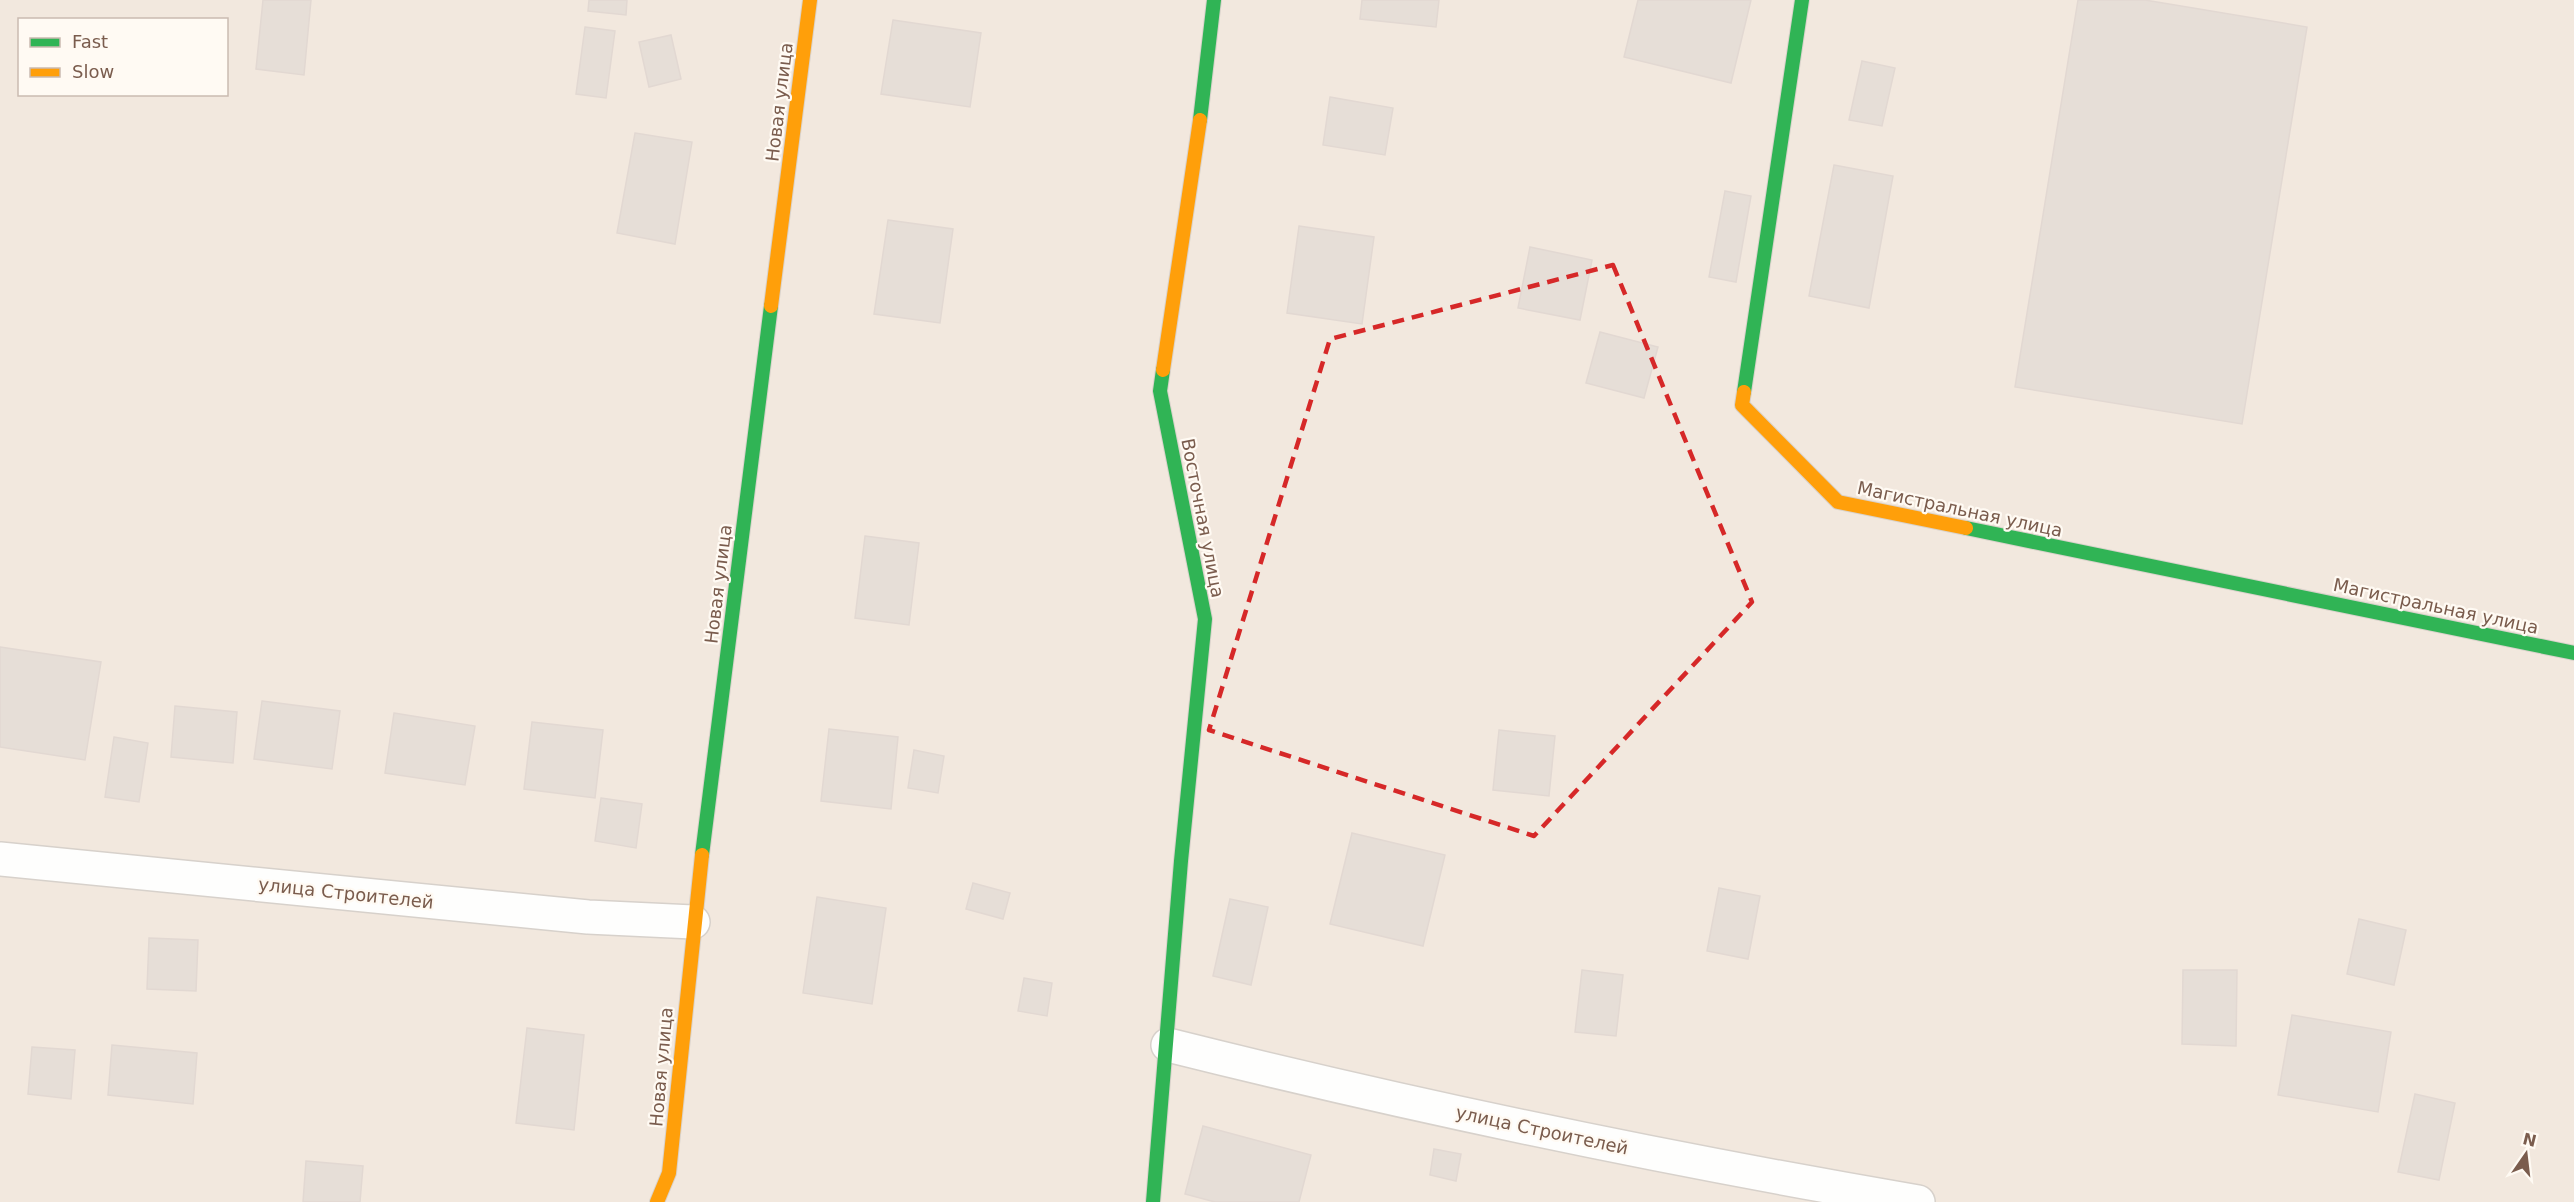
<svg xmlns="http://www.w3.org/2000/svg" width="2574" height="1202" font-family="'DejaVu Sans',sans-serif">
<style>
.residential{fill:#f2e8de;fill-rule:evenodd}
.building{fill:#e6ded7;stroke:#e2d8d2;stroke-width:1.5}
.lines{fill:none;stroke-linecap:round;stroke-linejoin:round}
.street-casing{stroke:#d7d1cb;stroke-width:36}
.fast-casing{stroke:#d9d2cb;stroke-width:16}
.slow-casing{stroke:#d9d2cb;stroke-width:16}
.street{stroke:#fefefd;stroke-width:33}
.fast{stroke:#30b455;stroke-width:14}
.slow{stroke:#ff9f0a;stroke-width:14}
.marked{fill:none;stroke:#d62828;stroke-width:4.5;stroke-dasharray:12 8;stroke-linejoin:round}
.labels{text-anchor:middle;dominant-baseline:central;stroke-width:4.5;stroke-linejoin:round;paint-order:stroke}
.street-label{font-size:18px;fill:#7a5c4d;stroke:#fffaf3}
</style>
<rect width="100%" height="100%" fill="#f9f5f0"/>
<path class="residential" d="M 0,0 L 2574,0 L 2574,1202 L 0,1202 ZM 20,20 L 226,20 L 226,94 L 20,94 Z"/>
<path class="building" d="M 263,0 L 311,0 L 304,75 L 256,69 Z
M 589,0 L 627,0 L 626,15 L 588,11 Z
M 1362,0 L 1439,0 L 1436,27 L 1360,19 Z
M 1638,0 L 1751,0 L 1731,83 L 1624,57 Z
M 2078,0 L 2145,0 L 2307,27 L 2242,424 L 2015,387 Z
M 893,20 L 981,33 L 970,107 L 881,94 Z
M 585,27 L 615,31 L 606,98 L 576,94 Z
M 671,35 L 681,79 L 649,87 L 639,42 Z
M 1862,61 L 1895,68 L 1882,126 L 1849,120 Z
M 1330,97 L 1393,108 L 1385,155 L 1323,145 Z
M 635,133 L 692,142 L 675,244 L 617,233 Z
M 1834,165 L 1893,176 L 1869,308 L 1809,296 Z
M 1725,191 L 1751,196 L 1736,282 L 1709,277 Z
M 888,220 L 953,229 L 940,323 L 874,314 Z
M 1299,226 L 1374,237 L 1362,324 L 1287,313 Z
M 1530,247 L 1592,260 L 1580,320 L 1518,308 Z
M 1600,332 L 1658,347 L 1644,398 L 1586,383 Z
M 865,536 L 919,543 L 909,625 L 855,618 Z
M 0,647 L 101,662 L 85,760 L 0,747 Z
M 262,701 L 340,711 L 332,769 L 254,759 Z
M 175,706 L 237,712 L 233,763 L 171,757 Z
M 394,713 L 475,726 L 465,785 L 385,773 Z
M 532,722 L 603,730 L 595,798 L 524,789 Z
M 829,729 L 898,737 L 891,809 L 821,801 Z
M 1499,730 L 1555,736 L 1549,796 L 1493,790 Z
M 114,737 L 148,743 L 139,802 L 105,797 Z
M 914,750 L 944,756 L 938,793 L 908,788 Z
M 601,798 L 642,804 L 636,848 L 595,841 Z
M 1352,833 L 1445,855 L 1423,946 L 1330,924 Z
M 973,883 L 1010,893 L 1003,919 L 966,909 Z
M 1719,888 L 1760,896 L 1748,959 L 1707,951 Z
M 817,897 L 886,908 L 872,1004 L 803,993 Z
M 1230,899 L 1268,907 L 1251,985 L 1213,976 Z
M 2359,919 L 2406,930 L 2394,985 L 2347,974 Z
M 149,938 L 198,940 L 196,991 L 147,989 Z
M 1582,970 L 1623,975 L 1616,1036 L 1575,1032 Z
M 2183,970 L 2237,970 L 2236,1046 L 2182,1044 Z
M 1024,978 L 1052,983 L 1047,1016 L 1018,1011 Z
M 2292,1015 L 2391,1032 L 2378,1112 L 2278,1095 Z
M 527,1028 L 584,1035 L 574,1130 L 516,1123 Z
M 112,1045 L 197,1053 L 193,1104 L 108,1095 Z
M 32,1047 L 75,1050 L 71,1099 L 28,1094 Z
M 2415,1094 L 2455,1103 L 2439,1180 L 2398,1172 Z
M 1203,1126 L 1311,1155 L 1299,1202 L 1215,1202 L 1185,1194 Z
M 1434,1149 L 1461,1154 L 1456,1181 L 1430,1175 Z
M 306,1161 L 363,1166 L 360,1202 L 303,1202 Z"/>
<g class="lines">
<defs>
<path id="street" d="M 0,859 L 588,917 L 693,922
M 1168,1045 C 1416,1107 1666,1159 1918,1202"/>
<path id="fast" d="M 1200,120 L 1214,0
M 1744,392 L 1802,0
M 1966,528 L 2574,653
M 702,855 L 771,306
M 1153,1202 L 1181,861 L 1205,619 L 1160,391 L 1163,370"/>
<path id="slow" d="M 771,306 L 810,0
M 1163,370 L 1200,120
M 1744,392 L 1742,405 L 1838,502 L 1966,528
M 657,1202 L 669,1173 L 702,855"/>
</defs>
<use href="#street" class="street-casing"/>
<use href="#fast" class="fast-casing"/>
<use href="#slow" class="slow-casing"/>
<use href="#street" class="street"/>
<use href="#fast" class="fast"/>
<use href="#slow" class="slow"/>
</g>
<path class="marked" d="M 1613,265 L 1752,602 L 1534,836 L 1209,730 L 1330,339 Z"/>
<g class="labels">
<g class="street-label">
<text transform="translate(779 102) rotate(-83)">Новая улица</text>
<text transform="translate(1960 509) rotate(12)">Магистральная улица</text>
<text transform="translate(1203 518) rotate(79)">Восточная улица</text>
<text transform="translate(718 584) rotate(-83)">Новая улица</text>
<text transform="translate(2436 606) rotate(12)">Магистральная улица</text>
<text transform="translate(346 893) rotate(6)">улица Строителей</text>
<text transform="translate(661 1067) rotate(-85)">Новая улица</text>
<text transform="translate(1542 1130) rotate(12)">улица Строителей</text>
</g>
</g>
<rect x="18" y="18" width="210" height="78" fill="#fffaf3" stroke="#cabbb1" stroke-width="1.5"/>
<rect x="30" y="38" width="30" height="9" fill="#30b455" stroke="#cabbb1" stroke-width="1.5"/>
<text x="72" y="48" font-size="18" fill="#7a5c4d">Fast</text>
<rect x="30" y="68" width="30" height="9" fill="#ff9f0a" stroke="#cabbb1" stroke-width="1.5"/>
<text x="72" y="78" font-size="18" fill="#7a5c4d">Slow</text>
<g transform="translate(2526 1154) rotate(14)" stroke="#fffaf3" stroke-width="4.5" paint-order="stroke">
<path d="M0-4.5L10 22L0 15L-10 22Z" fill="#7a5c4d"/>
<text y="-9" font-size="16" font-weight="bold" text-anchor="middle" fill="#7a5c4d">N</text>
</g>
</svg>
